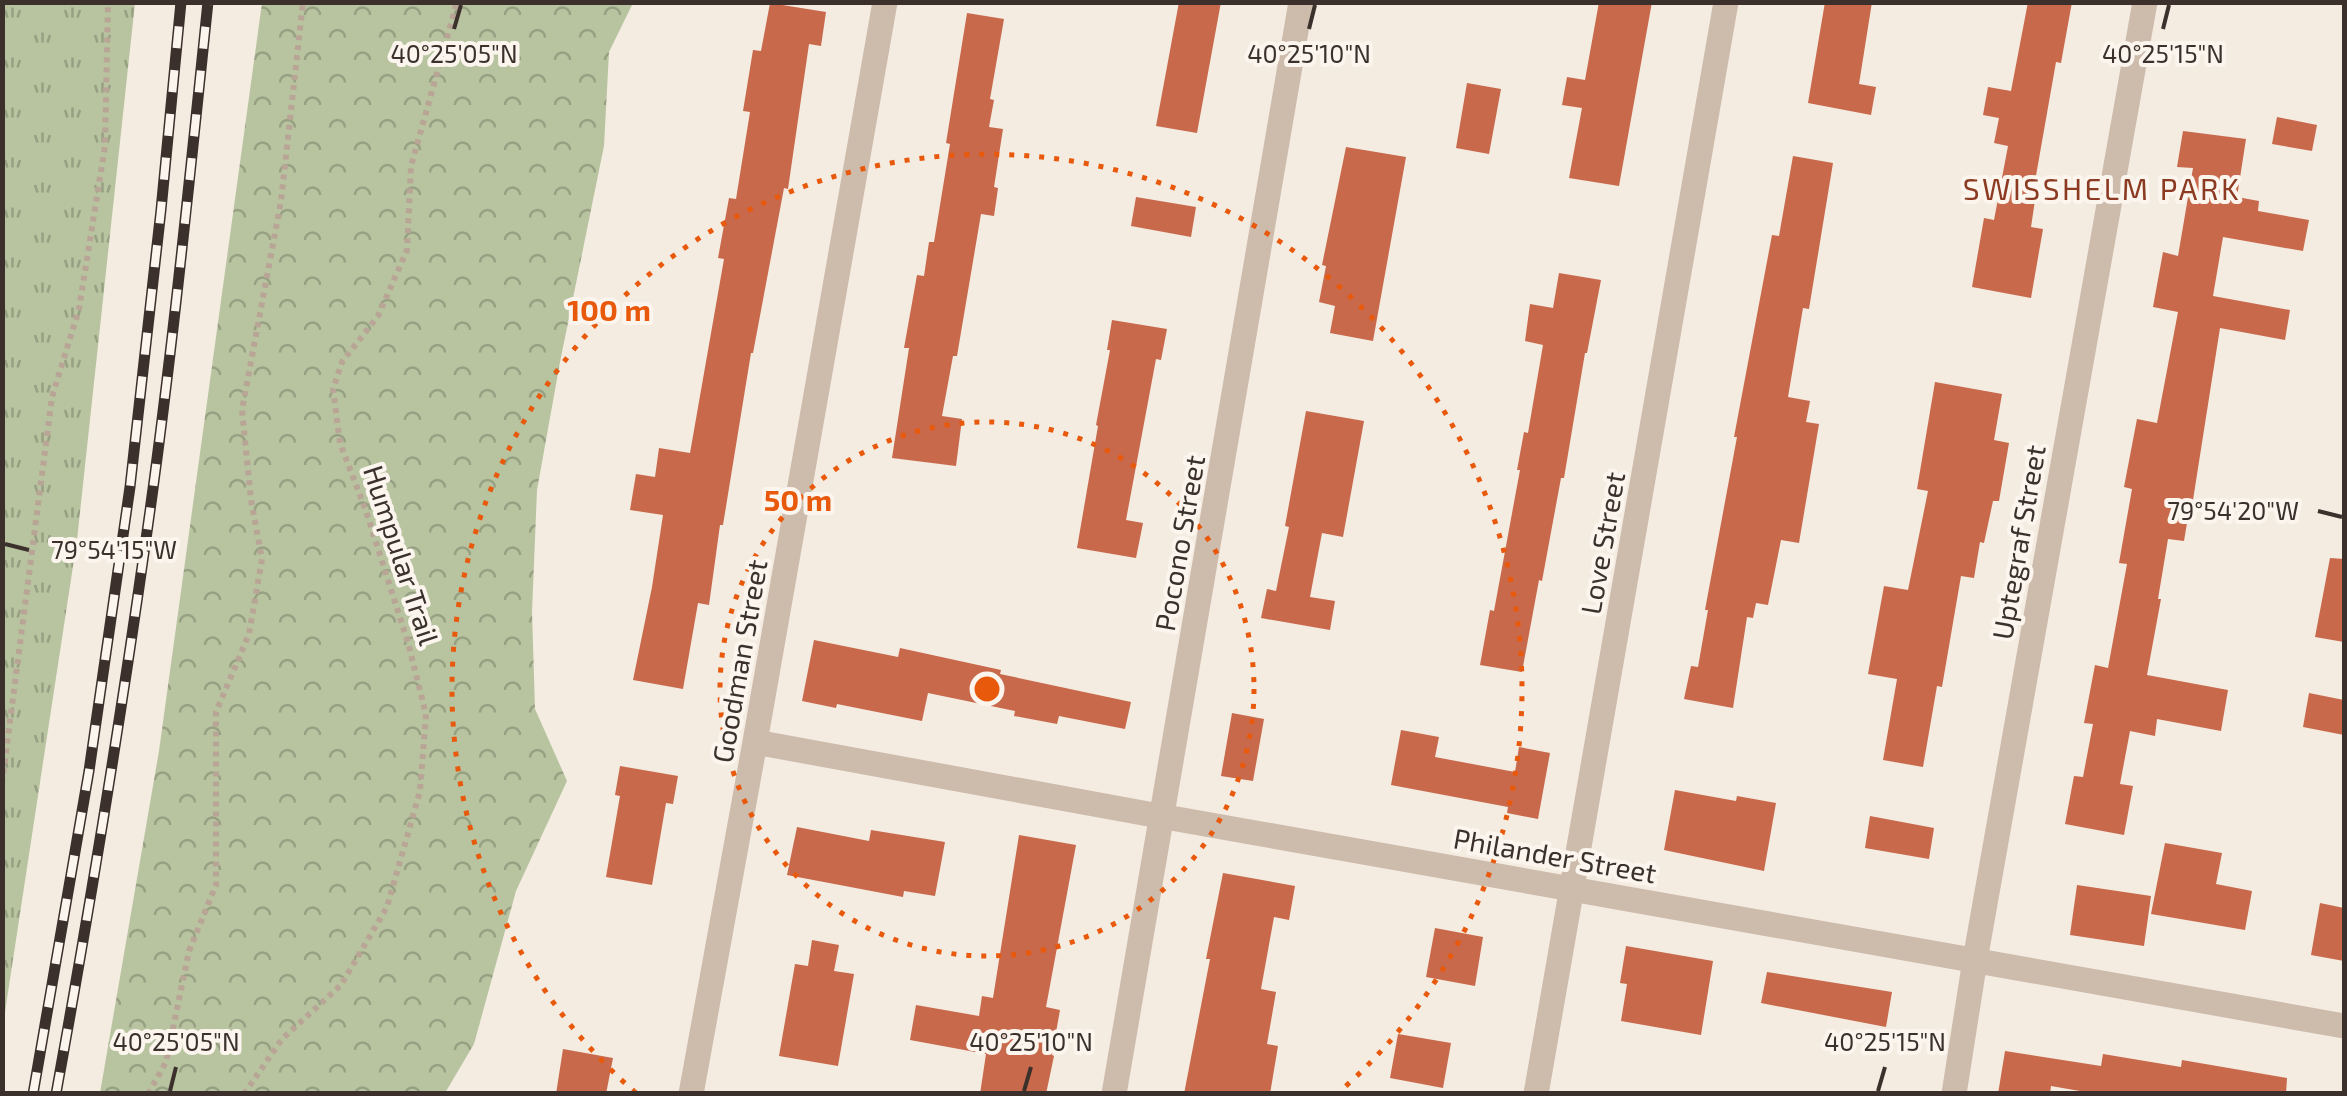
<svg xmlns="http://www.w3.org/2000/svg" width="2347" height="1096" font-family="'Exo 2',sans-serif">
<style>
.grass{fill:url(#grass-tufts)}
.forest{fill:url(#forest-crowns)}
.building{fill:#c8694b}
.lines{fill:none;stroke-linecap:round;stroke-linejoin:round}
.path{stroke:#b9a596;stroke-width:6;stroke-dasharray:5 5;stroke-linecap:butt}
.street{stroke:#cdbbac;stroke-width:25}
.rail-casing{stroke:#3b302b;stroke-width:11}
.rail{stroke:#fbf5ee;stroke-width:8;stroke-dasharray:22;stroke-linecap:butt}
.ticks{fill:none;stroke:#3b302b;stroke-width:4}
.ring{fill:none;stroke:#e8590c;stroke-width:5;stroke-dasharray:5 10}
.labels{text-anchor:middle;dominant-baseline:central;stroke-width:8;stroke-linejoin:round;paint-order:stroke}
.street-label{font-size:28px;fill:#3b302b;stroke:#fbf5ee}
.neighbourhood-label{font-size:30px;letter-spacing:2.5px;fill:#8c3b22;stroke:#fbf5ee}
.ticks-label{font-size:25px;text-anchor:middle;fill:#3b302b;stroke:#fbf5ee;stroke-width:8;stroke-linejoin:round;paint-order:stroke}
.centre{fill:#e8590c;stroke:#fbf5ee;stroke-width:5}
.ring-label{font-size:30px;text-anchor:middle;font-weight:bold;fill:#e8590c;stroke:#fbf5ee;stroke-width:8;stroke-linejoin:round;paint-order:stroke}
</style>
<defs>
<pattern id="grass-tufts" width="24" height="20" patternUnits="userSpaceOnUse" patternTransform="scale(2.5)"><rect width="24" height="20" fill="#b8c4a0"/><path d="M3 7l-1-3M5 7V3M7 7l1-3M15 17l-1-3M17 17v-4M19 17l1-3" fill="none" stroke="#97a083"/></pattern>
<pattern id="forest-crowns" width="20" height="18" patternUnits="userSpaceOnUse" patternTransform="scale(2.5)"><rect width="20" height="18" fill="#b8c4a0"/><path d="M2 6a3 3 0 1 1 6 0M12 15a3 3 0 1 1 6 0" fill="none" stroke="#97a083"/></pattern>
</defs>
<rect width="100%" height="100%" fill="#f4ebe1"/>
<path class="grass" d="M 3,2 L 135,3 L 77,540 L 3,1025 Z"/>
<path class="forest" d="M 262,3 L 633,3 L 609,52 L 604,146 L 560,362 L 537,490 L 532,612 L 535,709 L 567,781 L 516,891 L 474,1044 L 445,1093 L 100,1093 L 159,751 Z"/>
<path class="building" d="M 1179,2 L 1221,2 L 1197,133 L 1156,126 Z
M 1599,2 L 1652,2 L 1619,186 L 1569,178 L 1582,108 L 1562,105 L 1567,77 L 1585,80 Z
M 1825,2 L 1872,2 L 1859,84 L 1876,87 L 1871,115 L 1808,103 Z
M 2028,2 L 2072,2 L 2061,63 L 2056,62 L 2034,187 L 2037,187 L 2031,227 L 2043,229 L 2031,298 L 1972,287 L 1984,218 L 1994,220 L 2008,146 L 1994,143 L 1999,118 L 1983,115 L 1988,87 L 2011,91 Z
M 770,3 L 826,12 L 821,46 L 809,44 L 788,189 L 784,188 L 753,353 L 751,353 L 723,525 L 720,525 L 709,605 L 698,603 L 683,689 L 633,680 L 652,587 L 663,515 L 630,510 L 636,474 L 655,477 L 659,448 L 690,453 L 724,259 L 718,258 L 729,198 L 736,199 L 750,112 L 743,111 L 753,50 L 761,51 Z
M 967,13 L 1004,19 L 990,99 L 994,100 L 989,127 L 1003,129 L 994,187 L 998,188 L 994,216 L 981,214 L 957,356 L 953,356 L 942,416 L 962,419 L 956,466 L 892,458 L 909,348 L 904,348 L 917,275 L 924,276 L 929,242 L 934,242 L 950,144 L 946,143 Z
M 1467,83 L 1501,89 L 1489,154 L 1456,148 Z
M 2277,117 L 2317,125 L 2312,151 L 2272,144 Z
M 2183,131 L 2246,139 L 2237,197 L 2259,201 L 2258,211 L 2309,220 L 2303,251 L 2223,237 L 2213,296 L 2290,310 L 2285,340 L 2220,328 L 2193,500 L 2191,499 L 2184,541 L 2168,539 L 2158,599 L 2161,599 L 2147,675 L 2228,690 L 2221,731 L 2157,719 L 2155,736 L 2130,731 L 2120,784 L 2133,786 L 2124,835 L 2065,824 L 2074,776 L 2083,777 L 2093,724 L 2084,723 L 2095,665 L 2108,668 L 2127,564 L 2119,563 L 2132,489 L 2124,487 L 2137,419 L 2157,423 L 2178,312 L 2153,307 L 2163,252 L 2178,256 L 2193,168 L 2177,167 Z
M 1346,147 L 1406,157 L 1373,341 L 1330,333 L 1335,306 L 1319,302 L 1326,266 L 1322,265 Z
M 1793,156 L 1833,163 L 1809,309 L 1803,308 L 1788,397 L 1810,401 L 1806,422 L 1819,424 L 1799,543 L 1781,540 L 1768,605 L 1756,603 L 1753,618 L 1747,617 L 1733,708 L 1684,699 L 1691,666 L 1698,667 L 1708,610 L 1705,610 L 1737,437 L 1734,437 L 1772,235 L 1779,236 Z
M 1136,197 L 1196,207 L 1191,237 L 1131,226 Z
M 1559,273 L 1601,280 L 1587,353 L 1585,353 L 1564,478 L 1561,478 L 1542,581 L 1539,580 L 1522,672 L 1480,665 L 1490,610 L 1494,611 L 1520,470 L 1517,470 L 1524,432 L 1528,433 L 1543,345 L 1525,341 L 1530,304 L 1553,308 Z
M 1112,320 L 1167,329 L 1161,360 L 1156,359 L 1126,520 L 1143,523 L 1136,558 L 1077,548 L 1098,426 L 1096,425 L 1110,350 L 1107,350 Z
M 1935,382 L 2002,394 L 1994,440 L 2009,443 L 1999,501 L 1993,501 L 1984,543 L 1980,542 L 1974,578 L 1961,576 L 1942,687 L 1937,686 L 1923,767 L 1883,760 L 1897,679 L 1868,674 L 1884,586 L 1908,590 L 1928,491 L 1917,489 Z
M 1306,411 L 1364,421 L 1343,537 L 1322,533 L 1310,597 L 1335,601 L 1330,630 L 1261,618 L 1267,589 L 1276,591 L 1289,527 L 1285,526 Z
M 2330,558 L 2344,559 L 2344,642 L 2315,637 Z
M 814,640 L 898,657 L 900,648 L 1001,670 L 1000,674 L 1131,702 L 1125,729 L 1059,716 L 1057,724 L 1014,716 L 1015,711 L 928,693 L 922,721 L 837,704 L 836,708 L 802,701 Z
M 2309,693 L 2344,700 L 2344,735 L 2303,727 Z
M 1232,713 L 1264,719 L 1253,781 L 1221,776 Z
M 1401,730 L 1439,737 L 1435,757 L 1515,772 L 1519,747 L 1550,753 L 1538,819 L 1507,813 L 1508,807 L 1391,785 Z
M 620,766 L 678,776 L 673,804 L 666,803 L 652,885 L 606,877 L 620,796 L 615,795 Z
M 1675,790 L 1736,801 L 1737,796 L 1776,803 L 1764,871 L 1664,850 Z
M 1870,816 L 1934,828 L 1929,859 L 1865,848 Z
M 797,827 L 869,841 L 871,830 L 945,842 L 935,896 L 904,891 L 903,897 L 787,875 Z
M 1019,835 L 1076,845 L 1046,1007 L 1060,1010 L 1052,1055 L 1054,1056 L 1046,1094 L 980,1094 L 986,1054 L 910,1040 L 916,1005 L 979,1016 L 982,996 L 993,998 Z
M 2165,843 L 2222,853 L 2216,884 L 2252,891 L 2245,930 L 2151,914 Z
M 1223,873 L 1295,886 L 1289,920 L 1274,917 L 1261,989 L 1276,992 L 1267,1044 L 1278,1046 L 1270,1094 L 1184,1094 L 1210,959 L 1206,959 Z
M 2077,885 L 2151,896 L 2144,946 L 2070,935 Z
M 2320,903 L 2344,908 L 2344,961 L 2311,955 Z
M 1435,928 L 1483,937 L 1475,986 L 1426,977 Z
M 812,940 L 839,945 L 834,971 L 854,974 L 838,1066 L 779,1056 L 795,964 L 808,966 Z
M 1626,946 L 1713,961 L 1701,1035 L 1621,1021 L 1627,984 L 1620,983 Z
M 1767,972 L 1892,992 L 1886,1027 L 1761,1003 Z
M 1398,1034 L 1451,1043 L 1443,1088 L 1390,1078 Z
M 563,1049 L 613,1058 L 606,1094 L 556,1094 Z
M 2005,1051 L 2101,1066 L 2103,1054 L 2181,1067 L 2182,1060 L 2287,1078 L 2286,1094 L 2097,1094 L 2051,1086 L 2050,1094 L 1998,1094 Z"/>
<g class="lines">
<path class="path" d="M 2,783 L 52,397 L 79,309 L 105,146 L 108,2
M 148,1094 L 166,1062 L 189,951 L 216,885 L 216,712 L 249,634 L 262,559 L 251,500 L 242,410 L 281,201 L 303,2
M 244,1094 L 282,1039 L 341,985 L 387,907 L 420,791 L 426,714 L 408,643 L 366,511 L 340,443 L 333,389 L 342,362 L 378,316 L 407,250 L 411,166 L 457,2"/>
<path class="street" d="M 755,742 L 1143,813 L 2344,1026
M 691,1094 L 755,742 L 885,2
M 1114,1094 L 1301,2
M 1536,1094 L 1726,2
M 1954,1094 L 1975,960 L 2145,2"/>
<defs>
<path id="rail" d="M 33,1094 L 89,771 L 130,487 L 161,210 L 181,2
M 56,1094 C 89,912 119,729 145,546 C 171,366 189,184 208,2"/>
</defs>
<use href="#rail" class="rail-casing"/>
<use href="#rail" class="rail"/>
</g>
<path class="ticks" d="M 454,29 L 461,5M 1309,29 L 1315,5M 2163,29 L 2169,5M 2318,511 L 2342,517M 5,544 L 29,550M 170,1091 L 176,1067M 1024,1091 L 1031,1067M 1878,1091 L 1885,1067"/>
<g class="ring">
<circle cx="987" cy="689" r="267"/>
<path d="M636 1093A535 535 0 1 1 1338 1093"/>
</g>
<g class="labels">
<g class="street-label">
<text transform="translate(2018 542) rotate(-80)">Uptegraf Street</text>
<text transform="translate(1179 543) rotate(-80)">Pocono Street</text>
<text transform="translate(1602 543) rotate(-80)">Love Street</text>
<text transform="translate(402 555) rotate(72)">Humpular Trail</text>
<text transform="translate(739 661) rotate(-80)">Goodman Street</text>
<text transform="translate(1555 855) rotate(10)">Philander Street</text>
</g>
<g class="neighbourhood-label">
<text x="2102" y="188">SWISSHELM PARK</text>
</g>
</g>
<g class="ticks-label">
<text x="454" y="63">40°25'05"N</text>
<text x="1309" y="63">40°25'10"N</text>
<text x="2163" y="63">40°25'15"N</text>
<text x="2233" y="520">79°54'20"W</text>
<text x="114" y="559">79°54'15"W</text>
<text x="176" y="1051">40°25'05"N</text>
<text x="1031" y="1051">40°25'10"N</text>
<text x="1885" y="1051">40°25'15"N</text>
</g>
<circle cx="987" cy="689" r="15" class="centre"/>
<g class="ring-label">
<text x="609" y="321">100 m</text>
<text x="798" y="511">50 m</text>
</g>
<rect width="2347" height="1096" fill="none" stroke="#3b302b" stroke-width="10"/>
</svg>
